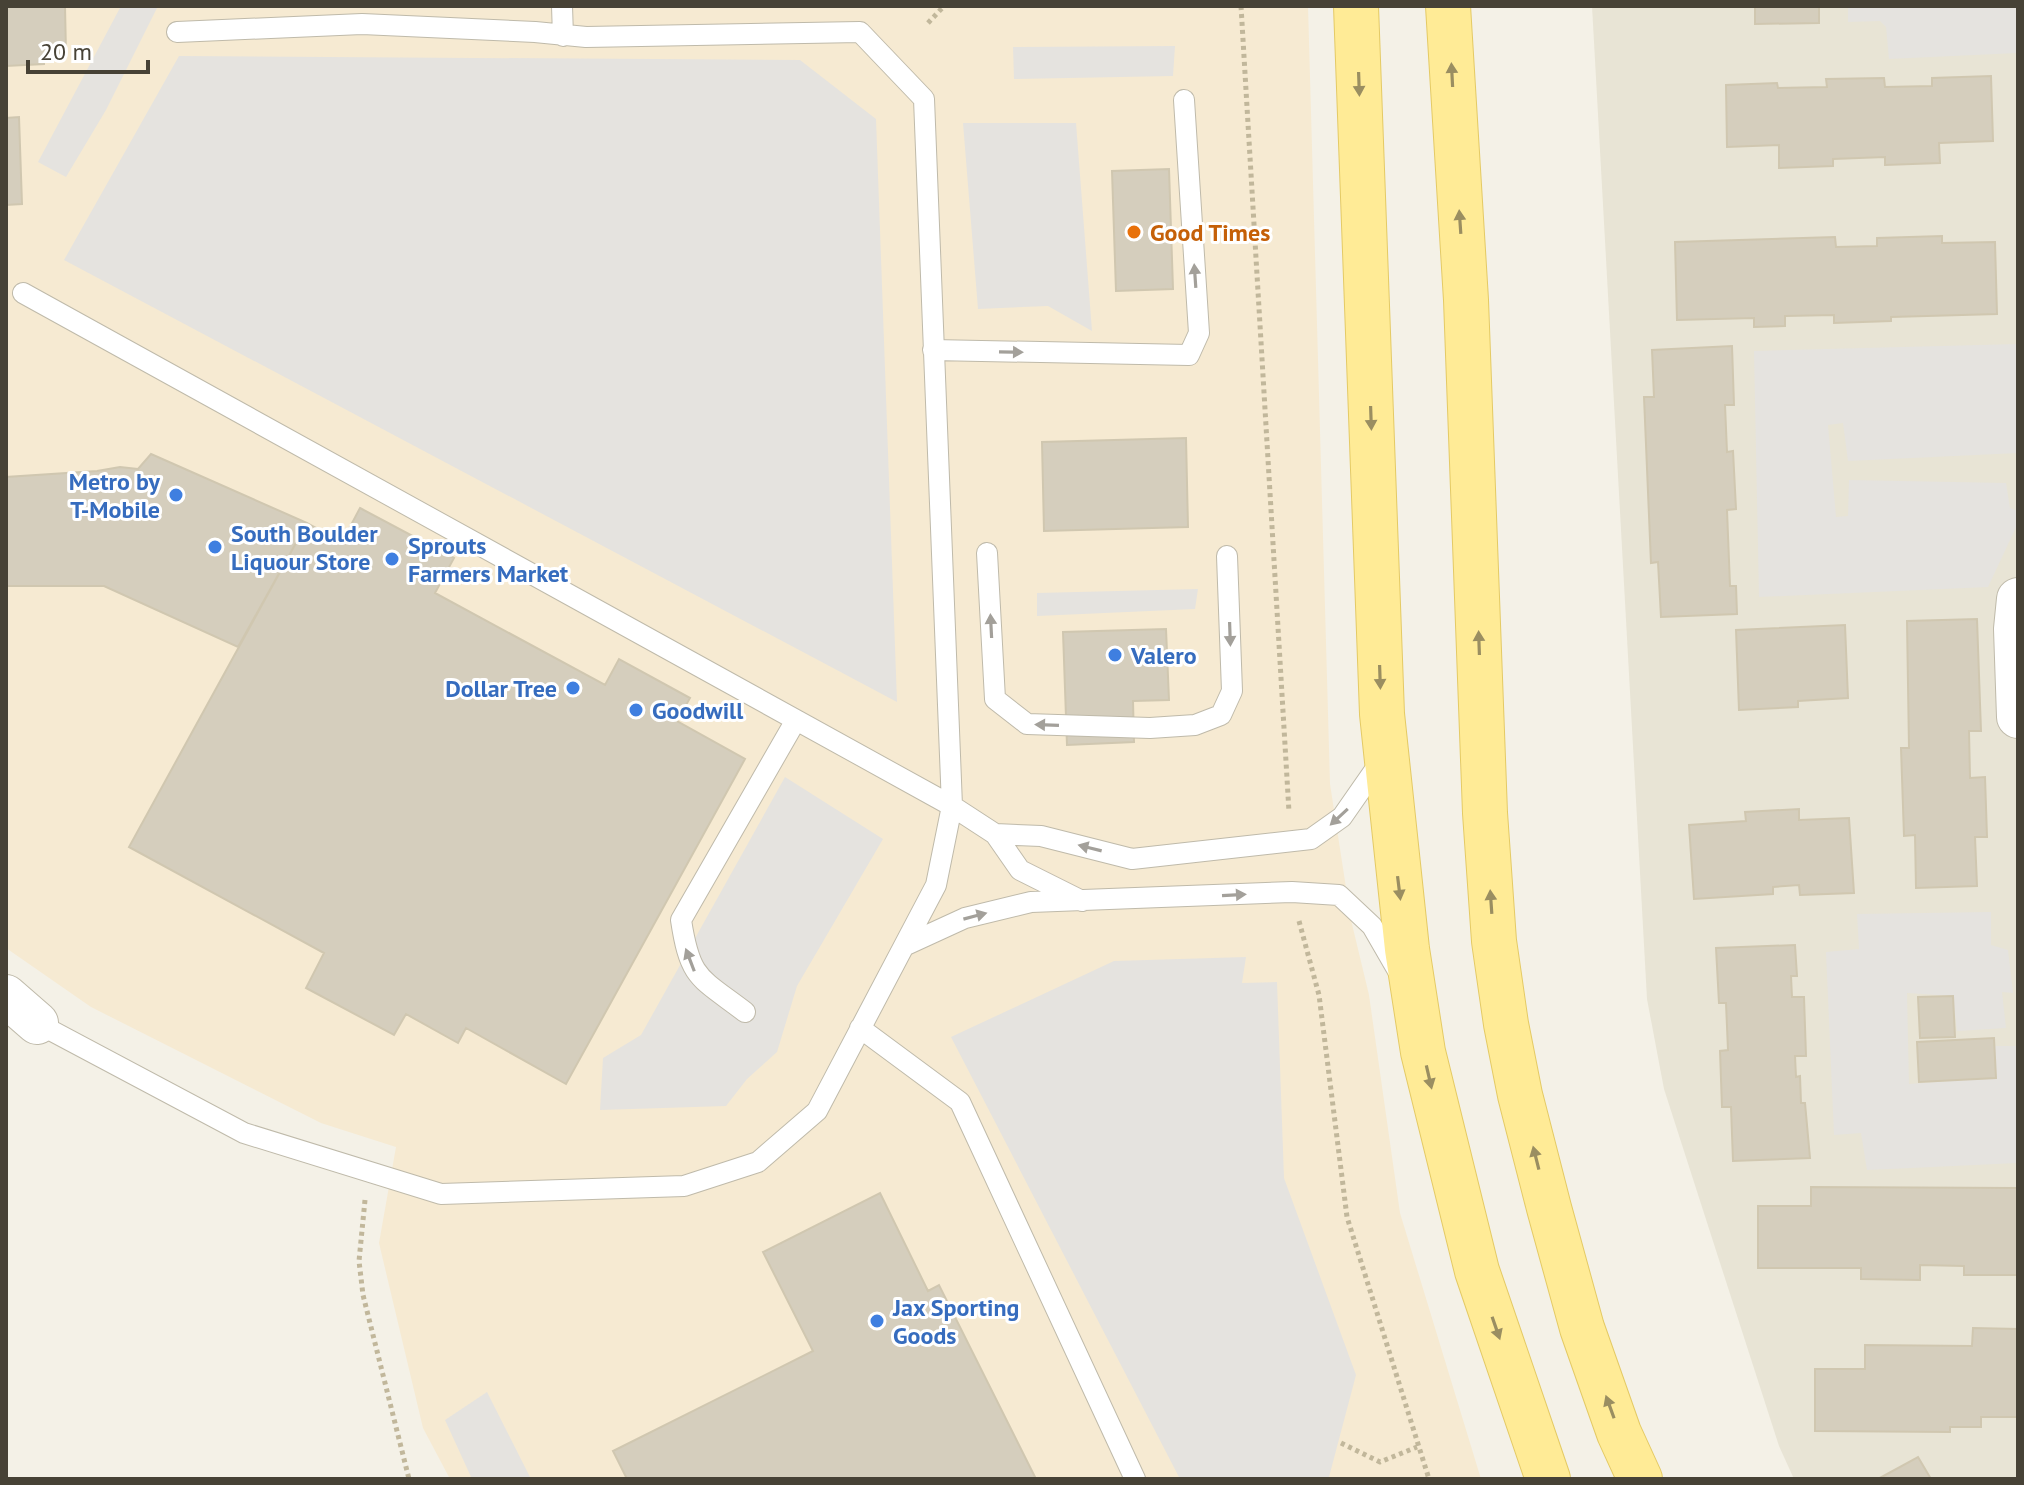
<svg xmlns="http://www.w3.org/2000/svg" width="2024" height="1485" font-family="'PT Sans',sans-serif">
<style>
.residential{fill:#e8e4d5}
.commercial{fill:#f6ead2}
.parking{fill:#e5e3df}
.building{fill:#d5cebd;stroke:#d0c7b0;stroke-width:2}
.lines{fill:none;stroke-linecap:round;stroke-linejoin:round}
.service-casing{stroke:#bfbaaa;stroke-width:22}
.minor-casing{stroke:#bfbaaa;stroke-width:44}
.primary-casing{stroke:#e4ca65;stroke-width:46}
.path{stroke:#c1b79b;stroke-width:5;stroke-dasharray:4 4;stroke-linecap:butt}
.service{stroke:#fff;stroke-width:20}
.minor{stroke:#fff;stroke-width:42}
.primary{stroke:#ffeb96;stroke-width:44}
.oneway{fill:#9a8e61}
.oneway2{fill:#a3a09a}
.food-dot{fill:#e8710a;stroke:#fff;stroke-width:3}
.shop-dot{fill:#3f7fe0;stroke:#fff;stroke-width:3}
.labels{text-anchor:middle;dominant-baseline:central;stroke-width:6;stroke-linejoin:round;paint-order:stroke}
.food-label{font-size:24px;font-weight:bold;fill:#c56008;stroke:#fff;text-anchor:start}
.shop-label{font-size:24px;font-weight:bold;fill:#366cbe;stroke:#fff;text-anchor:start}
</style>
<rect width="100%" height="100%" fill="#f4f1e7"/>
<path class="residential" d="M 1592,6 L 2018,6 L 2018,1479 L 1794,1479 L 1779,1446 L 1664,1089 L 1647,999 Z"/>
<path class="commercial" d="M 6,6 L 1308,6 L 1330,784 L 1351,920 L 1369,995 L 1400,1213 L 1481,1479 L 450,1479 L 423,1428 L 379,1243 L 396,1147 L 321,1123 L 91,1007 L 6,948 Z"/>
<path class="parking" d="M 121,6 L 158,6 L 106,110 L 66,177 L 38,162 Z
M 1848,6 L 2018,6 L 2018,53 L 1889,59 L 1886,27 L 1880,21 L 1848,22 Z
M 1175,46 L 1173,76 L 1014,79 L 1013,47 Z
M 179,56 L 800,60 L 876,119 L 897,702 L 64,260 Z
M 963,123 L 1076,123 L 1092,331 L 1048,306 L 978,309 Z
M 2018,344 L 2018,453 L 1848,461 L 1843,423 L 1828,425 L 1836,517 L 1848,516 L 1849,480 L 2006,483 L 2010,508 L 2018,511 L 2018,523 L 1988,587 L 1759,597 L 1754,351 Z
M 1198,589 L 1195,609 L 1037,616 L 1037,593 Z
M 785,777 L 883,839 L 797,986 L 777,1052 L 747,1079 L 726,1106 L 600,1110 L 603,1058 L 641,1035 Z
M 1991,912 L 1991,945 L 2008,950 L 2013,993 L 2002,992 L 2006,1028 L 1957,1031 L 1953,996 L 1907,993 L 1909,1084 L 1996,1078 L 1994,1046 L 2018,1046 L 2018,1163 L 1867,1170 L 1861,1133 L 1834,1135 L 1826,952 L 1859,949 L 1857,914 Z
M 1246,957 L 1242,983 L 1277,982 L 1284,1178 L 1356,1375 L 1329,1477 L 1325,1479 L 1180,1479 L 951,1037 L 1114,961 Z
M 487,1392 L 531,1479 L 472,1479 L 445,1420 Z"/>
<path class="building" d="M 6,6 L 65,6 L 66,53 L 44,54 L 44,64 L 6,66 Z
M 1755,6 L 1819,6 L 1819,23 L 1755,24 Z
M 1991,76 L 1993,141 L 1939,143 L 1940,163 L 1885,165 L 1885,157 L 1833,159 L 1833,166 L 1779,168 L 1779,145 L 1727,147 L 1726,85 L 1777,83 L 1778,88 L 1827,87 L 1826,79 L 1884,78 L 1885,87 L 1932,86 L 1932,78 Z
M 19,117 L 22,204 L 6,205 L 6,118 Z
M 1169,169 L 1173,289 L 1116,291 L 1112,171 Z
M 1942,236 L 1942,243 L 1995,242 L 1997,314 L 1891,317 L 1891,321 L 1834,323 L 1834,315 L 1785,316 L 1785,326 L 1754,327 L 1754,318 L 1677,320 L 1675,242 L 1835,237 L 1836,247 L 1877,246 L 1877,238 Z
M 1732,346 L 1734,405 L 1725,405 L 1727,452 L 1733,451 L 1736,509 L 1727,510 L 1730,586 L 1736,586 L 1737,614 L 1661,617 L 1658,562 L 1651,563 L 1644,397 L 1654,397 L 1652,350 Z
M 1186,438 L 1188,527 L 1044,531 L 1042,442 Z
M 151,454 L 307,523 L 238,647 L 104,586 L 6,586 L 6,477 L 97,471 L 120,467 L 138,469 Z
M 360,508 L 454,558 L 435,593 L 605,685 L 619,659 L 690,698 L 677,721 L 745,759 L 566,1084 L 466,1028 L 458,1043 L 406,1014 L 394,1035 L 306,988 L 324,953 L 129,847 L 307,523 L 342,542 Z
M 1977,619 L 1981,731 L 1969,731 L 1970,778 L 1985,777 L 1987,837 L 1975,837 L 1977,886 L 1916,888 L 1915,835 L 1904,836 L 1901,748 L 1909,748 L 1907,621 Z
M 1845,625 L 1848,698 L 1798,701 L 1798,707 L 1739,710 L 1736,630 Z
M 1166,629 L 1169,700 L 1133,701 L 1134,742 L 1067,745 L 1063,632 Z
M 1799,809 L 1799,820 L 1849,818 L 1854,893 L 1800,895 L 1799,885 L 1773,887 L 1773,894 L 1694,899 L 1689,825 L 1746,821 L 1745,812 Z
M 1795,945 L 1797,976 L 1791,976 L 1792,997 L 1804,997 L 1806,1056 L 1795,1056 L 1796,1077 L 1800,1076 L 1801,1103 L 1805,1103 L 1810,1158 L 1733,1161 L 1731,1107 L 1722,1107 L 1720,1051 L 1728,1050 L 1726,1003 L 1719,1003 L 1716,948 Z
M 1953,996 L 1955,1037 L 1920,1038 L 1918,997 Z
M 1994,1038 L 1996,1078 L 1919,1082 L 1917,1042 Z
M 1811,1187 L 2018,1188 L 2018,1275 L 1964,1275 L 1964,1266 L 1920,1265 L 1920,1280 L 1861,1279 L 1861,1268 L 1758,1268 L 1758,1206 L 1811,1206 Z
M 880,1193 L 928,1291 L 939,1285 L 1036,1479 L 627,1479 L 613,1451 L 813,1351 L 763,1252 Z
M 1973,1328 L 2018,1329 L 2018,1417 L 1981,1417 L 1981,1427 L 1950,1427 L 1950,1432 L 1815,1431 L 1815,1369 L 1865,1369 L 1865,1345 L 1972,1346 Z
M 1918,1457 L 1931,1479 L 1878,1479 Z"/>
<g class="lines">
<defs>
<path id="service" d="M 562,6 L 563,36
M 23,293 L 952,806 L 995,834 L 1020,870 L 1082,901
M 933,350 L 1189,355 L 1199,333 L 1184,100
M 987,553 L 995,699 L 1027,724 L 1150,728 L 1195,725 L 1221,715 L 1232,691 L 1227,556
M 995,834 L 1041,836 L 1132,859 L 1311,839 L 1342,817 L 1381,761
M 904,946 L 965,918 L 1031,902 L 1292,892 L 1339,895 L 1372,926 L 1398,971
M 745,1012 C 699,977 690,979 681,920 L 796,720
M 37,1023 L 244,1133 L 441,1194 L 684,1186 L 758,1162 L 817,1111 L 936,885 L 952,806 L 924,99 L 860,32 L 586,37 L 535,32 L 362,24 L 177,32
M 860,1028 L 960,1102 L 1135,1479"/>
<path id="minor" d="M 2018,599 L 2015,629 L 2018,717
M 6,996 L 37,1023"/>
<path id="primary" d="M 1356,6 L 1382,714 L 1407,949 L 1423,1052 L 1477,1271 L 1548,1479
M 1448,6 L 1466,300 L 1485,813 L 1494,941 L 1506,1024 L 1520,1095 L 1549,1208 L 1582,1328 L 1619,1433 L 1640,1479"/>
</defs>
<use href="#service" class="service-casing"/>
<use href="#minor" class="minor-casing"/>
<use href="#primary" class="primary-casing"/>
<path class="path" d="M 1241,6 L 1289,812
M 928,23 L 944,6
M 1299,921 L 1319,995 L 1347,1217 L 1429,1479
M 365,1200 L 359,1261 L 363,1295 L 409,1479
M 1341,1443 L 1380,1462 L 1417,1447"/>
<use href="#service" class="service"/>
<use href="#minor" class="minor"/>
<use href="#primary" class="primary"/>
</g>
<defs><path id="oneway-solid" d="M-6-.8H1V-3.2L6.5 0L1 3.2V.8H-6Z" transform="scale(2)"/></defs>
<g class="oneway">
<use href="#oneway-solid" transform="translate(1452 75) rotate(-93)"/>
<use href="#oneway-solid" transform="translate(1359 84) rotate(88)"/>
<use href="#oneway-solid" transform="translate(1460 222) rotate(-94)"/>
<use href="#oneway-solid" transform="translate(1371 418) rotate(88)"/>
<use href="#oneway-solid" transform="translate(1479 643) rotate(-92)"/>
<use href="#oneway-solid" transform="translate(1380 677) rotate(88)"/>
<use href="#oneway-solid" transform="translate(1399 888) rotate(83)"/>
<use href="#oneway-solid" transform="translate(1491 902) rotate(-94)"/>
<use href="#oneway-solid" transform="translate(1429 1077) rotate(77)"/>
<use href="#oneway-solid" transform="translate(1536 1158) rotate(-104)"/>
<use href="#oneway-solid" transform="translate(1496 1328) rotate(71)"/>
<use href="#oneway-solid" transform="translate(1610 1407) rotate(-110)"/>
</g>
<g class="oneway2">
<use href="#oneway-solid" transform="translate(1195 276) rotate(-94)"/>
<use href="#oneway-solid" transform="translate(1011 352) rotate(1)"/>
<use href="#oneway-solid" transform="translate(991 626) rotate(-93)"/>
<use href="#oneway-solid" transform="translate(1230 634) rotate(88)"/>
<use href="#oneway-solid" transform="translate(1047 725) rotate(-178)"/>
<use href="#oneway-solid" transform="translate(1339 817) rotate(137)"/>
<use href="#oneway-solid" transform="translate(1090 848) rotate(-166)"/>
<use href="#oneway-solid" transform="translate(1234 895) rotate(-3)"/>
<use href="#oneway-solid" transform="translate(975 916) rotate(-15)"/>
<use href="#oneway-solid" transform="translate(690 960) rotate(-111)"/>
</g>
<circle class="food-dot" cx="1134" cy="232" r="8"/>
<g class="shop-dot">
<circle cx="176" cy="495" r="8"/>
<circle cx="215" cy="547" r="8"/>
<circle cx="392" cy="559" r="8"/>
<circle cx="1115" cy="655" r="8"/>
<circle cx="573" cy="688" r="8"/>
<circle cx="636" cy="710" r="8"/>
<circle cx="877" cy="1321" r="8"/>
</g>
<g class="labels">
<g class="food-label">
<text x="1150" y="232">Good Times</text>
</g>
<g class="shop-label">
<text x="160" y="481" text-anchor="end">Metro by<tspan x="160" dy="28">T-Mobile</tspan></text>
<text x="231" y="533">South Boulder<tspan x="231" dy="28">Liquour Store</tspan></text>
<text x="408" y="545">Sprouts<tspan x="408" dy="28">Farmers Market</tspan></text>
<text x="1131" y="655">Valero</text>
<text x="557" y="688" text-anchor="end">Dollar Tree</text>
<text x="652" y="710">Goodwill</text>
<text x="893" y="1307">Jax Sporting<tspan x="893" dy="28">Goods</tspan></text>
</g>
</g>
<rect width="2024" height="1485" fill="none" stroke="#474236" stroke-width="16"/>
<path d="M28 60v12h120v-12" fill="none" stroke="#474236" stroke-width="4"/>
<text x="40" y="60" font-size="24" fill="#474236" stroke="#ffffff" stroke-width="6" paint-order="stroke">20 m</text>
</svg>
